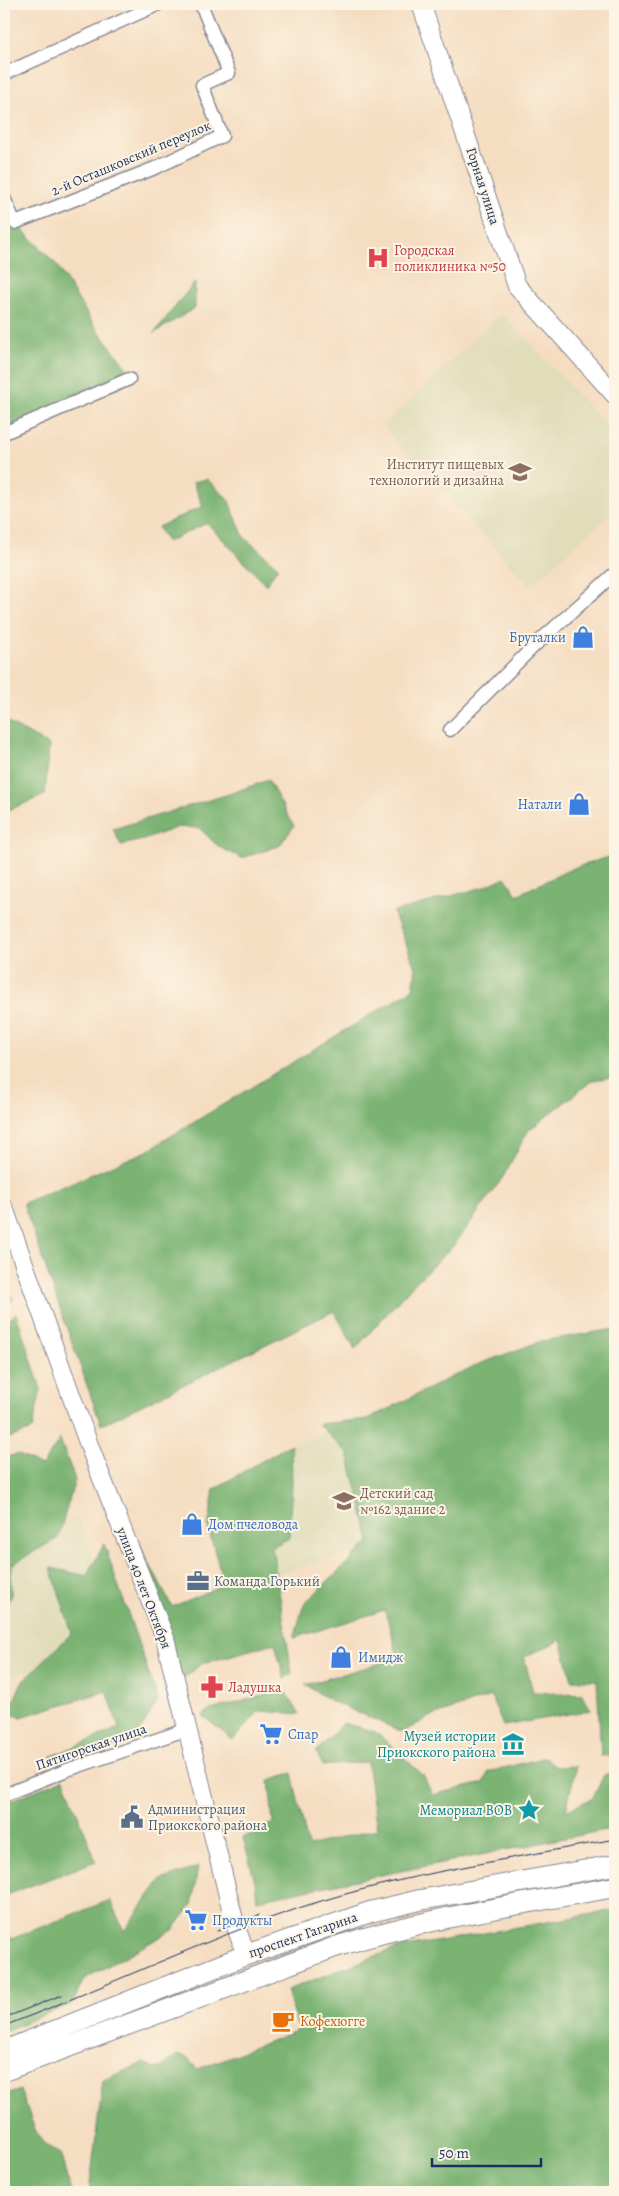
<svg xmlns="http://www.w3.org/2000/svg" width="619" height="2196" font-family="Alegreya,serif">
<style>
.built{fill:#e1dcba}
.forest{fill:#7ab372;stroke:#4a7168}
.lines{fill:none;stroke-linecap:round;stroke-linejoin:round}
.street-casing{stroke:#888690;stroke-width:15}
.secondary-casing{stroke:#888690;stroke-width:20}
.primary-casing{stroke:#888690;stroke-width:22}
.street{stroke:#fff;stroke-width:12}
.secondary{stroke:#fff;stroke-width:18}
.primary{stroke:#fff;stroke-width:20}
.tram{stroke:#1b2f5e;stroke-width:1}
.labels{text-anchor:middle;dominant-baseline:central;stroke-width:4;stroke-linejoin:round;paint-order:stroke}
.street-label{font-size:14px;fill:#1b2f5e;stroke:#fcf5e5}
.health-label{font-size:14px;fill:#be3a42;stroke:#fcf5e5;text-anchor:start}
.education-label{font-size:14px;fill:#785e54;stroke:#fcf5e5;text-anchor:end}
.shop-label{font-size:14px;fill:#366cbe;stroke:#fcf5e5;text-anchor:start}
.service-label{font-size:14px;fill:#4e5e75;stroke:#fcf5e5;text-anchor:start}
.culture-label{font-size:14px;fill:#0d838f;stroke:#fcf5e5;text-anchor:end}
.food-label{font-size:14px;fill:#c56008;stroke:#fcf5e5;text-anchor:start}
</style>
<rect width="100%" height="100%" fill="#fcf5e5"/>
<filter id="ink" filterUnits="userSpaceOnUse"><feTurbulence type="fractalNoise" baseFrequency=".02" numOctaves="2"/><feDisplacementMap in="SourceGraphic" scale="10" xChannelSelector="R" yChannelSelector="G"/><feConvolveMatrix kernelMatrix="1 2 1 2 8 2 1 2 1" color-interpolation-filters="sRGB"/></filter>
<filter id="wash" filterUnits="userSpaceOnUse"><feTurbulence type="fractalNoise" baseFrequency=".0096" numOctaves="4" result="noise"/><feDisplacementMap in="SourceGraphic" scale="20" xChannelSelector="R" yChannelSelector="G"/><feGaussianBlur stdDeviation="1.12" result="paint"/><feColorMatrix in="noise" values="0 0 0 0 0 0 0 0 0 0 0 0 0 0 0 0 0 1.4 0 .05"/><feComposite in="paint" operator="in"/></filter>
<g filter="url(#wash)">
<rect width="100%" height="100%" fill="#f5ddc1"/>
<path class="built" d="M 502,313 L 615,435 L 615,510 L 530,586 L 382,426 Z
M 338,1430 L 386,1543 L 270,1576 L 246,1484 L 297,1442 Z
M 77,1517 L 122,1636 L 4,1680 L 4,1541 Z"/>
<path class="forest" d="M 4,211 L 56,264 L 92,322 L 128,370 L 125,384 L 4,438 Z
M 195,282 L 195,308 L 154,333 Z
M 207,479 L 228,499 L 244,537 L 278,567 L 266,585 L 207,523 L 167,542 L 158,527 L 203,506 L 193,482 Z
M 4,713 L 9,723 L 49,745 L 45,795 L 4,812 Z
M 268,780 L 294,826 L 279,846 L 242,858 L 219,847 L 199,828 L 178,827 L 143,840 L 121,845 L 113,829 L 229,794 Z
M 615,855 L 615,1077 L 593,1080 L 528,1131 L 503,1177 L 456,1243 L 411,1287 L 355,1349 L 334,1311 L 101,1425 L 23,1203 L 145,1152 L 413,989 L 416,969 L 393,912 L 484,887 L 505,877 L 517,895 L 571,869 Z
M 4,1275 L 13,1300 L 4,1303 Z
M 16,1313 L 41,1389 L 32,1430 L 4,1440 L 4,1324 Z
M 615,1329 L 615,1755 L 601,1756 L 597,1680 L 572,1680 L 561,1640 L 524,1657 L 533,1692 L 582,1694 L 591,1710 L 503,1726 L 491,1696 L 430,1717 L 403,1732 L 331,1701 L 305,1685 L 398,1658 L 385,1610 L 294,1638 L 304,1604 L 370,1541 L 348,1454 L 318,1424 L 368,1419 L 474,1366 L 541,1341 Z
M 60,1439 L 75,1480 L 58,1538 L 11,1565 L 11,1598 L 4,1601 L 4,1458 L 17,1454 L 42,1466 Z
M 291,1444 L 292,1482 L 289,1538 L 272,1547 L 292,1673 L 284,1679 L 275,1643 L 201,1664 L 179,1683 L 135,1549 L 140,1546 L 172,1607 L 224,1584 L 208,1528 L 214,1489 Z
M 104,1544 L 158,1700 L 135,1740 L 60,1764 L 50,1757 L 119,1728 L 107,1691 L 21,1717 L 8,1714 L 22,1682 L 72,1633 L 51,1568 L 87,1576 Z
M 284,1690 L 300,1714 L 259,1711 L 233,1740 L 203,1716 L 207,1711 Z
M 343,1723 L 376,1732 L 424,1776 L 432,1795 L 484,1783 L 488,1772 L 546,1757 L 555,1767 L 576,1766 L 566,1811 L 593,1798 L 604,1775 L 615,1771 L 615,1828 L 257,1900 L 255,1881 L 243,1838 L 273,1823 L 269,1780 L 292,1773 L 308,1846 L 377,1829 L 367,1762 L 323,1766 L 316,1752 Z
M 64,1779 L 96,1861 L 4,1896 L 4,1803 Z
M 198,1867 L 192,1905 L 173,1930 L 84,1979 L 73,2003 L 4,2031 L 4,1973 L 10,1970 L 4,1953 L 4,1923 L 11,1939 L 110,1900 L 124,1931 L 161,1880 Z
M 615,1910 L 615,2192 L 89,2192 L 103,2080 L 143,2063 L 154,2069 L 162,2067 L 177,2055 L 189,2059 L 198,2069 L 299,2030 L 287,1990 L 394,1949 Z
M 20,2090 C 28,2105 33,2135 46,2145 C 50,2148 55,2151 60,2153 L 71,2192 L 4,2192 L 4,2096 Z"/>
</g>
<g filter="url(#ink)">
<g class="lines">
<defs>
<path id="street" d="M 4,74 L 159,4
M 4,198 L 15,223 L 155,168 L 222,136 L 202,85 L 229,73 L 201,4
M 4,433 L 129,379
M 450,730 L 533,647 L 615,573
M 4,1795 L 67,1770 L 188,1729"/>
<path id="secondary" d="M 421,4 L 517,286 L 615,395
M 4,1208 L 90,1448 L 165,1638 L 235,1924 L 246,1955"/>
<path id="primary" d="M 4,2051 L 246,1955 L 370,1912 L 420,1900 L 615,1865
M 4,2071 L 335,1947 C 426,1918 521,1904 615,1887"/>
</defs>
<use href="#street" class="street-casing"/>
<use href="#secondary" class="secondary-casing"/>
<use href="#primary" class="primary-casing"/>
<use href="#street" class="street"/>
<use href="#secondary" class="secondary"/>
<use href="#primary" class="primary"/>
<path class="tram" d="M 217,1931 L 259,1915
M 4,2018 L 62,1995
M 4,2026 C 104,1988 200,1941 302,1907 C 404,1874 510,1859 615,1839"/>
</g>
</g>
<defs>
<symbol id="hospital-bare" viewBox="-9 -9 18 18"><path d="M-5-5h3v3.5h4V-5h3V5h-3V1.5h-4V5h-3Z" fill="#e0444e" stroke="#fcf5e5" stroke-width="2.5" paint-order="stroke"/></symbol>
<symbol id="university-bare" viewBox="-9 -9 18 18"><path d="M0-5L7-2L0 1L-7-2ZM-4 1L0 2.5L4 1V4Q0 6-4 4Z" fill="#8d6e63" stroke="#fcf5e5" stroke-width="2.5" paint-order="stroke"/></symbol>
<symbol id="shop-bare" viewBox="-9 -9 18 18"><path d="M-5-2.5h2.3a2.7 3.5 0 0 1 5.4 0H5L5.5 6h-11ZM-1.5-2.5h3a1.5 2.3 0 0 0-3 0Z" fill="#3f7fe0" stroke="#fcf5e5" stroke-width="2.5" paint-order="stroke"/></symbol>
<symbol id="school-bare" viewBox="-9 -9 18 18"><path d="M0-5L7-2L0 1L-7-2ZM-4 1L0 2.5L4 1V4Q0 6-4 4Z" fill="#8d6e63" stroke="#fcf5e5" stroke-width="2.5" paint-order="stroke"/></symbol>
<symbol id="office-bare" viewBox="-9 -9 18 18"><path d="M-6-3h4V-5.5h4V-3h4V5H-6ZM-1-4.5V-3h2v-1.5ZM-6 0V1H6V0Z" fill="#5c6f8a" stroke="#fcf5e5" stroke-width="2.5" paint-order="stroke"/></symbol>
<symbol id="pharmacy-bare" viewBox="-9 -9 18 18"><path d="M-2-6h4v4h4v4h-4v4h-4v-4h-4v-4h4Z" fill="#e0444e" stroke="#fcf5e5" stroke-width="2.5" paint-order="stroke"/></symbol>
<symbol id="supermarket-bare" viewBox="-9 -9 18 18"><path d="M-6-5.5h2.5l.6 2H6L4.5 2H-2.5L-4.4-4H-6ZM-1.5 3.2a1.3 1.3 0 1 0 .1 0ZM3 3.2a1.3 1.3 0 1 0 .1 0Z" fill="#3f7fe0" stroke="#fcf5e5" stroke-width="2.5" paint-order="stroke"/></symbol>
<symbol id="museum-bare" viewBox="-9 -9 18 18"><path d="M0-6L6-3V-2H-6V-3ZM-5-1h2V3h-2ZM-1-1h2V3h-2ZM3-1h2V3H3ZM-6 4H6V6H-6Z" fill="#0f9aa8" stroke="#fcf5e5" stroke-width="2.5" paint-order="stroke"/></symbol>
<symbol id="sight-bare" viewBox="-9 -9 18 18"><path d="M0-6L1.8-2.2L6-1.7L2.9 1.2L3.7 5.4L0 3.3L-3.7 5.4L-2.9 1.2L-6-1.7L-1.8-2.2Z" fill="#0f9aa8" stroke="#fcf5e5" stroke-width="2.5" paint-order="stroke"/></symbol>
<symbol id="civic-bare" viewBox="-9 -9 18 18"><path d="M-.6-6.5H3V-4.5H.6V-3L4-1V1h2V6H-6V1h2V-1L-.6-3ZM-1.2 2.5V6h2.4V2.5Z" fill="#5c6f8a" stroke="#fcf5e5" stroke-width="2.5" paint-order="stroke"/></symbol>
<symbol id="cafe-bare" viewBox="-9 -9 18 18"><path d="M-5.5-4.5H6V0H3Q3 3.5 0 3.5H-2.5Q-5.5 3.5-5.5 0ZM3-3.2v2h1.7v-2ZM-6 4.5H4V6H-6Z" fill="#e8710a" stroke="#fcf5e5" stroke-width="2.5" paint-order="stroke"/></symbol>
</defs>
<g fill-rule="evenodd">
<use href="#hospital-bare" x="362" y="242" width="32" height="32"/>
<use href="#university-bare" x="504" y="456" width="32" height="32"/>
<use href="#shop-bare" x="567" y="621" width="32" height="32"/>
<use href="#shop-bare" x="563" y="788" width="32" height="32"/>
<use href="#school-bare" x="328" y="1485" width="32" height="32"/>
<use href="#shop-bare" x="176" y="1508" width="32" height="32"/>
<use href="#office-bare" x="182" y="1565" width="32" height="32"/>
<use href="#shop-bare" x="325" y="1641" width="32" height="32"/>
<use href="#pharmacy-bare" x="196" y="1671" width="32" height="32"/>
<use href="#supermarket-bare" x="255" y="1718" width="32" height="32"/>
<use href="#museum-bare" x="497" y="1728" width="32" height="32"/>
<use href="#sight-bare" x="513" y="1794" width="32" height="32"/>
<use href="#civic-bare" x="116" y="1801" width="32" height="32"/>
<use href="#supermarket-bare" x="180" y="1904" width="32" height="32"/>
<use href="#cafe-bare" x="267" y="2005" width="32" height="32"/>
</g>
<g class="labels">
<g class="street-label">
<text transform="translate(131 158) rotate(-23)">2-й Осташковский переулок</text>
<text transform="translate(483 186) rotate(72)">Горная улица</text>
<text transform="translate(144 1588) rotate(69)">улица 40 лет Октября</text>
<text transform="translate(91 1747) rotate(-19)">Пятигорская улица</text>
<text transform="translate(303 1935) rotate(-19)">проспект Гагарина</text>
</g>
<g class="health-label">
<text x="394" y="250">Городская<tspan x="394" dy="16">поликлиника №50</tspan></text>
<text x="228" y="1687">Ладушка</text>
</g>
<g class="education-label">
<text x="504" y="464">Институт пищевых<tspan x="504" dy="16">технологий и дизайна</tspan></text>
<text x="360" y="1493" text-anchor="start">Детский сад<tspan x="360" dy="16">№162 здание 2</tspan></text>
</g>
<g class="shop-label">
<text x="566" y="637" text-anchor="end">Бруталки</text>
<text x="562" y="804" text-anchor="end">Натали</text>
<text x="208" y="1524">Дом пчеловода</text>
<text x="358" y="1657">Имидж</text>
<text x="288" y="1734">Спар</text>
<text x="212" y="1920">Продукты</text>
</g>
<g class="service-label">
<text x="214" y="1581">Команда Горький</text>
<text x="148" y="1809">Администрация<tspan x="148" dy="16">Приокского района</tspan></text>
</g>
<g class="culture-label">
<text x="496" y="1736">Музей истории<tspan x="496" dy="16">Приокского района</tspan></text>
<text x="512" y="1810">Мемориал ВОВ</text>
</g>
<g class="food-label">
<text x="300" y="2021">Кофехюгге</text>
</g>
</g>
<rect width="619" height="2196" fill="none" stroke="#fcf5e5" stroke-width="20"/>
<path d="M432 2158v8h109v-8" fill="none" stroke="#1b2f5e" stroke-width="2.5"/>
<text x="439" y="2158" font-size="15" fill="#1b2f5e" stroke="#fcf5e5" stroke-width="4" paint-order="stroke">50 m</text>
</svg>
